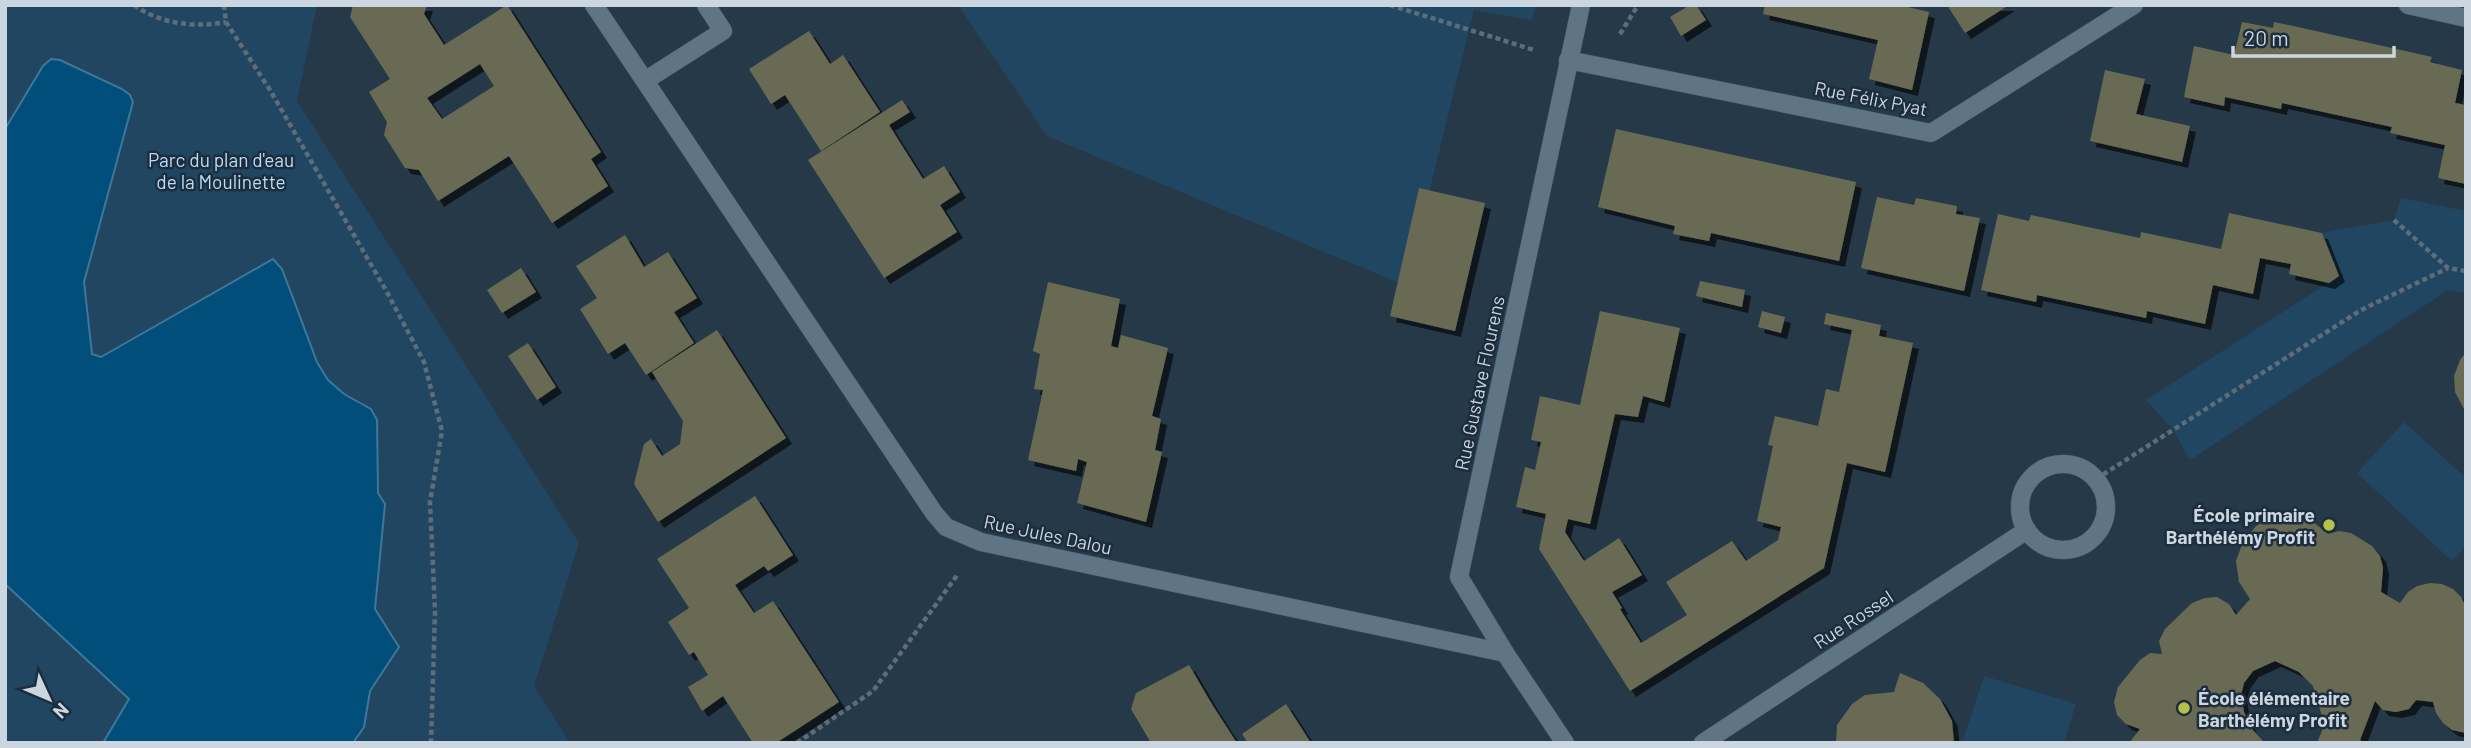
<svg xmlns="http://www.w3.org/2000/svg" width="2471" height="748" font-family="Barlow,sans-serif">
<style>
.green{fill:#214662}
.water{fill:#014e7b;stroke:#3e7799;stroke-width:2}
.building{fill:#686b53;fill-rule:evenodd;filter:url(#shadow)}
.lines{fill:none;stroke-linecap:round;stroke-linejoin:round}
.minor-casing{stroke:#465763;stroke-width:19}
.tertiary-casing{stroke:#465763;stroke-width:19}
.path{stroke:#5d6d7a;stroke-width:4.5;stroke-dasharray:5 3.5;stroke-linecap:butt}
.minor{stroke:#5f7485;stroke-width:18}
.tertiary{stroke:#5f7485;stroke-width:18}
.poi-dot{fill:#b6c148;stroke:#1c2e3d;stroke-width:2.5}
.labels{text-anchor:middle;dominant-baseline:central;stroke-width:5;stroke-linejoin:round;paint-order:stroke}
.street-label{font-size:19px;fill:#cbd6e0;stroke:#1c2e3d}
.park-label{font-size:19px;fill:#bbdcf7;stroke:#1c2e3d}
.poi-label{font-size:19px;font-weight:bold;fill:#cbd6e0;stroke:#1c2e3d;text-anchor:end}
</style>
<defs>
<filter id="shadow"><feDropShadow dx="6" dy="6" stdDeviation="0" flood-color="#0009"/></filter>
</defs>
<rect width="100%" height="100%" fill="#263948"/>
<path class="green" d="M 5,5 L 317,5 L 297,101 L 579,543 L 534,686 L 570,743 L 355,743 L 354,740 L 364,727 L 370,691 L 399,647 L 375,609 L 385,505 L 378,493 L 364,403 L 344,394 L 328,380 L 265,263 L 100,357 L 92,354 L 84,282 L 133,102 L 130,95 L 122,89 L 60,60 L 43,66 L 5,129 Z
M 958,5 L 1536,5 L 1532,20 L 1474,10 L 1406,286 L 1047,136 Z
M 2401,198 L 2466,211 L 2466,293 L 2448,290 L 2190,460 L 2174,431 L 2146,400 L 2339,276 L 2322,233 L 2394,220 Z
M 2404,422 L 2466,478 L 2466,546 L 2452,561 L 2357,473 Z
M 5,584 L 130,699 L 103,743 L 5,743 Z
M 1984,676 L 2076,704 L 2064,743 L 1962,743 Z"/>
<path class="water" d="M 51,59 L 60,60 L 122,89 L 130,95 L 133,102 L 84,282 L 92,354 L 101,357 L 273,259 L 282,269 L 317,362 L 328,380 L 344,394 L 371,409 L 377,420 L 378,493 L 385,504 L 375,609 L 399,647 L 370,691 L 364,727 L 355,740 L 355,743 L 103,743 L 129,699 L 5,584 L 5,129 L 43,66 Z"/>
<path class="building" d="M 353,5 L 427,5 L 424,14 L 444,45 L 507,5 L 601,152 L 591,159 L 608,186 L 552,223 L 509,156 L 438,201 L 419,170 L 405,168 L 384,135 L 387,122 L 369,92 L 390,79 L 350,17 ZM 480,64 L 494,86 L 442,119 L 427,98 Z
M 1690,5 L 1696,5 L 1706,20 L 1681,36 L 1670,17 Z
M 1765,5 L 1899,5 L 1929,12 L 1912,90 L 1869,79 L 1878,40 L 1763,14 Z
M 1947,5 L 2009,5 L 1965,33 Z
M 2242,22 L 2273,28 L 2274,22 L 2298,27 L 2432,57 L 2430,62 L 2462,70 L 2455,103 L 2466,105 L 2466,184 L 2438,178 L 2445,145 L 2390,133 L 2392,127 L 2282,103 L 2281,109 L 2225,97 L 2224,106 L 2184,97 L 2194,46 L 2234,55 Z
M 809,31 L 830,64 L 843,55 L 880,112 L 821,151 L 785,95 L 771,104 L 749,69 Z
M 2105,70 L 2145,79 L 2136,114 L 2190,126 L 2182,162 L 2090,141 Z
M 902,100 L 910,112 L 889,125 L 923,179 L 944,166 L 960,192 L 940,205 L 957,232 L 884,278 L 808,160 Z
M 1616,129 L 1856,182 L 1839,261 L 1711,233 L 1709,241 L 1673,234 L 1675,226 L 1598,207 Z
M 1419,188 L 1485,203 L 1455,331 L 1390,316 Z
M 1877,197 L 1914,205 L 1916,198 L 1957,206 L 1956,214 L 1980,218 L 1964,291 L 1861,268 Z
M 2229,213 L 2322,233 L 2339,276 L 2329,283 L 2289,274 L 2291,264 L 2260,258 L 2253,294 L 2213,285 L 2205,324 L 2147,311 L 2146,318 L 2037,295 L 2036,302 L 1981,290 L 1998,214 L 2029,221 L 2031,215 L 2140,238 L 2141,232 L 2221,249 Z
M 625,235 L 644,267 L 668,252 L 697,298 L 674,312 L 694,343 L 646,375 L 625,343 L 608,354 L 580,309 L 597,298 L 576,266 Z
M 521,268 L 536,292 L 502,313 L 487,290 Z
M 1700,281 L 1745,290 L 1742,307 L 1696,296 Z
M 1048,282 L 1120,299 L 1111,346 L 1118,348 L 1121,335 L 1168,348 L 1152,416 L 1161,419 L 1155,450 L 1162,452 L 1146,522 L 1077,503 L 1087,462 L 1078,459 L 1076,471 L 1028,460 L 1043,390 L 1034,389 L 1040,354 L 1033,351 Z
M 1600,311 L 1680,328 L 1664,402 L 1643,396 L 1638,417 L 1615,414 L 1590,524 L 1568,519 L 1565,532 L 1584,561 L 1619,538 L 1642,575 L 1612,592 L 1622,608 L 1620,609 L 1641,643 L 1687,615 L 1666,582 L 1732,541 L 1746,561 L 1778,540 L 1781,527 L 1757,521 L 1773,446 L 1768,445 L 1775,416 L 1818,426 L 1826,389 L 1839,392 L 1852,330 L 1824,324 L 1826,313 L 1881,325 L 1879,336 L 1913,343 L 1885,472 L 1847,463 L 1824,568 L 1630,691 L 1539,549 L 1546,514 L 1516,507 L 1525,467 L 1535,470 L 1541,442 L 1531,440 L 1540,396 L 1580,405 Z
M 1762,311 L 1785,317 L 1781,333 L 1758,327 Z
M 717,330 L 786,438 L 658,522 L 634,484 L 644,444 L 651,439 L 662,456 L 680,444 L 683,421 L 652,372 Z
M 528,343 L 556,387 L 537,400 L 508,356 Z
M 2466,352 L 2466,413 L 2455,392 L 2454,376 L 2460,360 Z
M 755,496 L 793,555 L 768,571 L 764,566 L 735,585 L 754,613 L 773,601 L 839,702 L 776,743 L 753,743 L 723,696 L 702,711 L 688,687 L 708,675 L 694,652 L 689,655 L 668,622 L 689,608 L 657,559 Z
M 2293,515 L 2312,521 L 2328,534 L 2339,531 L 2351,533 L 2372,546 L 2380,556 L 2383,568 L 2381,592 L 2400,603 L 2408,592 L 2417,586 L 2430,583 L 2442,584 L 2453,589 L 2461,597 L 2466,607 L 2466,733 L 2452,730 L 2443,723 L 2436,713 L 2433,702 L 2416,700 L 2409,709 L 2396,712 L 2383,710 L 2375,701 L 2360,740 L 2365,743 L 2317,743 L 2323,728 L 2322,716 L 2313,686 L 2299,672 L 2275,661 L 2253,671 L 2244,683 L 2241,695 L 2244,712 L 2251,728 L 2265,743 L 2129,743 L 2140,729 L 2126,724 L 2117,715 L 2114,702 L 2118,687 L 2140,660 L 2150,653 L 2162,654 L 2159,641 L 2165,629 L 2192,603 L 2205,598 L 2217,597 L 2229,604 L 2236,615 L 2250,599 L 2239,582 L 2236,561 L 2243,542 L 2256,526 L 2272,517 Z
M 1189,665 L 1213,706 L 1237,743 L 1151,743 L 1131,709 L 1136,693 Z
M 1900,673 L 1923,683 L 1940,699 L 1952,721 L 1954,743 L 1836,743 L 1837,725 L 1852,704 L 1865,695 L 1894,692 Z
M 1286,704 L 1311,743 L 1248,743 L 1242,734 Z"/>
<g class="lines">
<defs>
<path id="minor" d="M 594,5 L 934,513 L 946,527 L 981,542 L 1505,653
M 2408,5 L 2466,18
M 1568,60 L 1931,133 L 2134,5
M 646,80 L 723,31 L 706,5
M2020 507a43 43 0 1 1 86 0a43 43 0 1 1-86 0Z
M 1703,743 L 2027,530"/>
<path id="tertiary" d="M 1565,743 L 1505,653 L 1459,577 L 1581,5"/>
</defs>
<use href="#minor" class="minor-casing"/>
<use href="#tertiary" class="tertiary-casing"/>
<path class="path" d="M 134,5 C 160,24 195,28 226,22
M 224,5 L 226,22 L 270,90 L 388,294 L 424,362 L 442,431 L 430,502 L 435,611 L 431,743
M 1390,5 L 1534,50
M 1620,34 L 1638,5
M 2394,220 L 2448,268 L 2466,271
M 2096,479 L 2361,310 L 2448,268
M 797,743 L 873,691 L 958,574"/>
<use href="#minor" class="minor"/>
<use href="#tertiary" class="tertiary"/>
</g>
<g class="poi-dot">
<circle cx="2329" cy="525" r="7"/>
<circle cx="2184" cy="708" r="7"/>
</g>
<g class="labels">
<g class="street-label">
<text transform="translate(1871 98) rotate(11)">Rue Félix Pyat</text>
<text transform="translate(1479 383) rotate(-78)">Rue Gustave Flourens</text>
<text transform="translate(1048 534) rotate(12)">Rue Jules Dalou</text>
<text transform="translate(1853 619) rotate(-33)">Rue Rossel</text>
</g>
<g class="park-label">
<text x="221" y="159">Parc du plan d'eau<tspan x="221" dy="22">de la Moulinette</tspan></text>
</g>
<g class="poi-label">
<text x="2315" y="514">École primaire<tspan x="2315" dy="22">Barthélémy Profit</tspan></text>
<text x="2198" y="697" text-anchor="start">École élémentaire<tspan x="2198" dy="22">Barthélémy Profit</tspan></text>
</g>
</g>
<rect width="2471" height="748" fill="none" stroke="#cbd6e0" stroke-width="14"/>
<g transform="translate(49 699) rotate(134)" stroke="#1c2e3d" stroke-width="5" paint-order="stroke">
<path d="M0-5L12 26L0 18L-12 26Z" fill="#cbd6e0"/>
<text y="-10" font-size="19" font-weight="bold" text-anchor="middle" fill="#cbd6e0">N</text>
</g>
<path d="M2233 46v10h161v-10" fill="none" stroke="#cbd6e0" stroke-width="3.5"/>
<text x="2244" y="46" font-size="21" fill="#cbd6e0" stroke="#1c2e3d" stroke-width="5" paint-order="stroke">20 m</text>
</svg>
